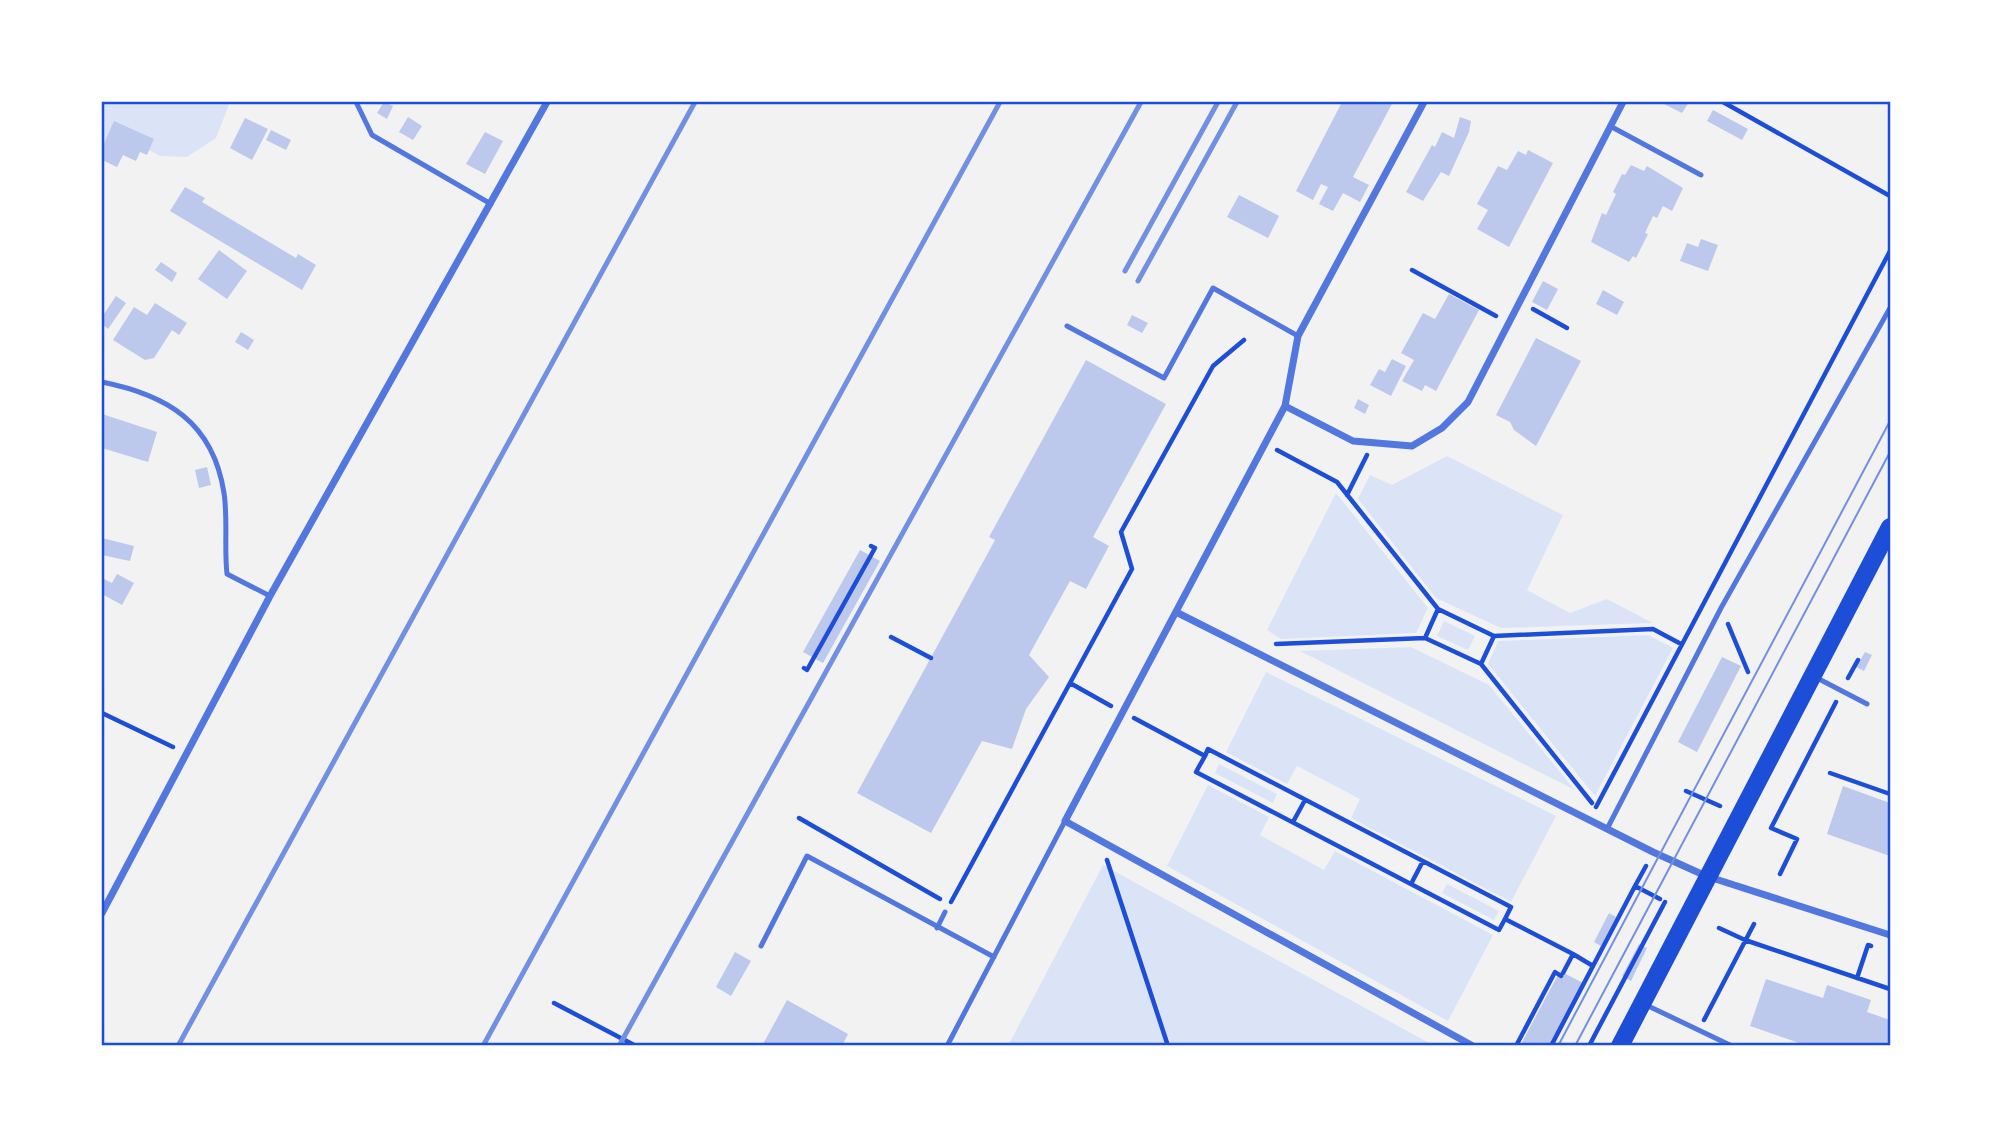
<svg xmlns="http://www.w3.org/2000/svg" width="1992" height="1147" font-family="'Playfair Display',serif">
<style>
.green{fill:#dbe4f7}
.building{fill:#bdc9ec}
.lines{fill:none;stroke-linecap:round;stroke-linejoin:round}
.path{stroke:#1d4ed8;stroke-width:4.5}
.service{stroke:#5277de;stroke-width:5}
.minor{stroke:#5277de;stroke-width:7}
.primary{stroke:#1d4ed8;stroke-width:18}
.tram{stroke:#7290e2;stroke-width:2}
.rail{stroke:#7290e2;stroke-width:5}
.neatline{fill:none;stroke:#1d4ed8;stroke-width:2.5}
</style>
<rect width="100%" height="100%" fill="#f2f2f2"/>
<path class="green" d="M 102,102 L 230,102 L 216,138 L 187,157 L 160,156 L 119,134 L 102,154 Z
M 1447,456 L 1563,515 L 1527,590 L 1570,613 L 1607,599 L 1653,623 L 1501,628 L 1436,598 L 1358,499 L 1370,475 L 1392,485 Z
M 1336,493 L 1428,608 L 1416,633 L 1281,639 L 1267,630 Z
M 1444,621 L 1475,636 L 1468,650 L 1437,636 Z
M 1648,635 L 1673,648 L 1595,796 L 1488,664 L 1498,641 Z
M 1411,647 L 1489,685 L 1575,790 L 1300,651 Z
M 1266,672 L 1556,816 L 1511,902 L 1351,818 L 1360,799 L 1297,766 L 1287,784 L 1226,752 Z
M 1219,764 L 1277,794 L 1273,803 L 1215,773 Z
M 1208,785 L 1269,817 L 1260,835 L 1324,870 L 1335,851 L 1493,935 L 1448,1021 L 1167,866 Z
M 1103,865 L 1433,1045 L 1008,1046 Z
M 1447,884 L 1499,911 L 1494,920 L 1442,893 Z"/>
<path class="building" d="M 384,102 L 393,106 L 387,119 L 377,113 Z
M 1342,102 L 1393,102 L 1353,177 L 1369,185 L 1360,202 L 1343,193 L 1333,211 L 1319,204 L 1328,187 L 1321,184 L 1313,200 L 1296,191 Z
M 1660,102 L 1689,102 L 1682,113 Z
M 1713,110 L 1748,129 L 1742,140 L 1707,121 Z
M 408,117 L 422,126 L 413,140 L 399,132 Z
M 1460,117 L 1471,121 L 1469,132 L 1449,176 L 1441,172 L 1423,201 L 1406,192 L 1432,145 L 1435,147 L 1442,132 L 1454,138 Z
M 245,118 L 268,129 L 252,160 L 230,148 Z
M 114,121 L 154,139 L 147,155 L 140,152 L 136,161 L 123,155 L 117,167 L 102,160 L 102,148 Z
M 271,130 L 291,140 L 286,150 L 266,140 Z
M 485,132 L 503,141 L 485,174 L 466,164 Z
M 1528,150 L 1553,163 L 1509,247 L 1477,229 L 1488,210 L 1477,204 L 1498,166 L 1507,170 L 1518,151 L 1526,155 Z
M 1631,165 L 1644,171 L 1647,166 L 1683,188 L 1672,211 L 1663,206 L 1657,218 L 1653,216 L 1645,233 L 1648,234 L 1636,258 L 1633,256 L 1629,262 L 1591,242 L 1602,213 L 1606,215 L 1616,194 L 1613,192 L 1622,174 L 1625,175 Z
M 185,187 L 205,198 L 202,202 L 296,258 L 298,254 L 316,265 L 302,290 L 170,211 Z
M 1239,195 L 1279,216 L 1268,238 L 1227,217 Z
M 1701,239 L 1718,245 L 1708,271 L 1680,261 L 1687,243 L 1698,247 Z
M 219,250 L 247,271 L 227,299 L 198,279 Z
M 161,262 L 177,273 L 172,282 L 155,270 Z
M 1543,281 L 1558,289 L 1547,310 L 1532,302 Z
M 1603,290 L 1624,302 L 1617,315 L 1596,304 Z
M 1449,294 L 1479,310 L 1436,391 L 1425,385 L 1422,391 L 1402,381 L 1414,360 L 1401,353 L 1423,313 L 1435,319 Z
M 116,296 L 126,303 L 108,329 L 102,324 L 102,317 Z
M 155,303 L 187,323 L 179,335 L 172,330 L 154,358 L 145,360 L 113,340 L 134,307 L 147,315 Z
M 1132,315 L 1148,323 L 1142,333 L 1127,325 Z
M 241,332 L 254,340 L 248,350 L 235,342 Z
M 1536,338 L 1581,361 L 1536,446 L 1514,430 L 1510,422 L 1496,415 Z
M 1392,359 L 1406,366 L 1391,396 L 1370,385 L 1379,369 L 1385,372 Z
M 1086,360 L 1166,404 L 1093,537 L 1109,546 L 1086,589 L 1070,581 L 1029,655 L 1049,677 L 1026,709 L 1012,749 L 982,741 L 931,833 L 857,793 L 995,540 L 989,537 Z
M 1358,399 L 1369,405 L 1365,414 L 1354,408 Z
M 102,414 L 157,432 L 148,462 L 102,448 Z
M 207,467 L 211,485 L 199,488 L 195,470 Z
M 102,538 L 134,546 L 130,561 L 102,555 Z
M 860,550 L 880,561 L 823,663 L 803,652 Z
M 117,574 L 134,583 L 122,605 L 102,594 L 102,578 L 112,583 Z
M 1865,652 L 1872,655 L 1864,671 L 1856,667 Z
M 1722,657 L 1741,666 L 1697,752 L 1678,742 Z
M 1843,786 L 1890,803 L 1890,856 L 1827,834 Z
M 1609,913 L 1616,917 L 1601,946 L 1594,942 Z
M 1639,944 L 1647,948 L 1631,981 L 1622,976 Z
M 735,952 L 751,961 L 731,996 L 716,987 Z
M 1560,971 L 1583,983 L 1550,1046 L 1520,1046 Z
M 1766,979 L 1823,998 L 1827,985 L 1871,1000 L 1867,1012 L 1890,1020 L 1890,1046 L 1808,1046 L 1750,1026 Z
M 787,1000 L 848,1034 L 842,1046 L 762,1046 Z"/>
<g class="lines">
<path class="path" d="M 1723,102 L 1890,196
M 1412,270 L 1496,316
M 1533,309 L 1567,328
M 1277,450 L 1337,482 L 1438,609
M 1347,495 L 1367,455
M 1728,624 L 1748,672
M 891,637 L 931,658
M 1425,638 L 1481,664 L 1592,803
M 1276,644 L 1425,638 L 1438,609 L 1494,636 L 1653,629 L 1681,644
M 1481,664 L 1494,636
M 804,668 L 807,670 L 875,548 L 871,546
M 1848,678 L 1858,660
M 1070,683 L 1132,569 L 1121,532 L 1213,366 L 1244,340
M 102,713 L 173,747
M 1134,718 L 1205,756 L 1196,772 L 1499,930 L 1505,919 L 1573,954
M 1205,756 L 1208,749 L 1511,907 L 1505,919
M 1830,773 L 1890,794
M 1686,791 L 1720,806
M 1596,807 L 1890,251
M 799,818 L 940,899
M 1293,822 L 1305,800
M 1107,860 L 1168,1046
M 1646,866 L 1635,886 L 1660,899
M 1780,874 L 1797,839 L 1771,828 L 1836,702
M 1411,884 L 1423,861
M 951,902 L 1070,683 L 1111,706
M 1719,928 L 1745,940 L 1890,989
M 1563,973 L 1573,954 L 1593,966
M 1857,978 L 1868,945 L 1871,946
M 554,1003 L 636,1046
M 1704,1020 L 1754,924
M 1516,1046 L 1555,972 L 1561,976
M 1551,1046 L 1635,886
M 1589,1046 L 1665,902"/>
<path class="service" d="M 356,102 L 372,135 L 491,204
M 1610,126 L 1701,175
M 1067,326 L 1164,378 L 1213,288 L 1298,336
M 102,382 C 167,395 213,422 224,493 C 228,519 224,547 227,574 L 270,596
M 1817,678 L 1867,704
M 1607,829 L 1721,608 L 1890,308
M 937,928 L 945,912
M 761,946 L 807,856 L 994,957
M 1644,1004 L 1732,1046
M 947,1046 L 1065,821"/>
<path class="minor" d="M 1424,102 L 1298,336 L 1285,406 L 1065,821 L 1473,1046
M 1285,406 L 1353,441 L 1412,446 L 1442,428 L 1468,402 L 1623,102
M 1176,612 L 1653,852 L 1706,876 L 1890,935
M 102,913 L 270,596 L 547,102"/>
<path class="primary" d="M 1620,1046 L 1890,527"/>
<path class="tram" d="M 1558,1046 L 1890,421
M 1575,1046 L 1890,452"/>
<path class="rail" d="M 1125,271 L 1218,102
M 1138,281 L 1237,102
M 178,1046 L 695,102
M 483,1046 L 1000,102
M 619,1046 L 1141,102"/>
</g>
<rect width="1992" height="1147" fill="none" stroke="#ffffff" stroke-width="206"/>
<rect x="103" y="103" width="1786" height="941" class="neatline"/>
</svg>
